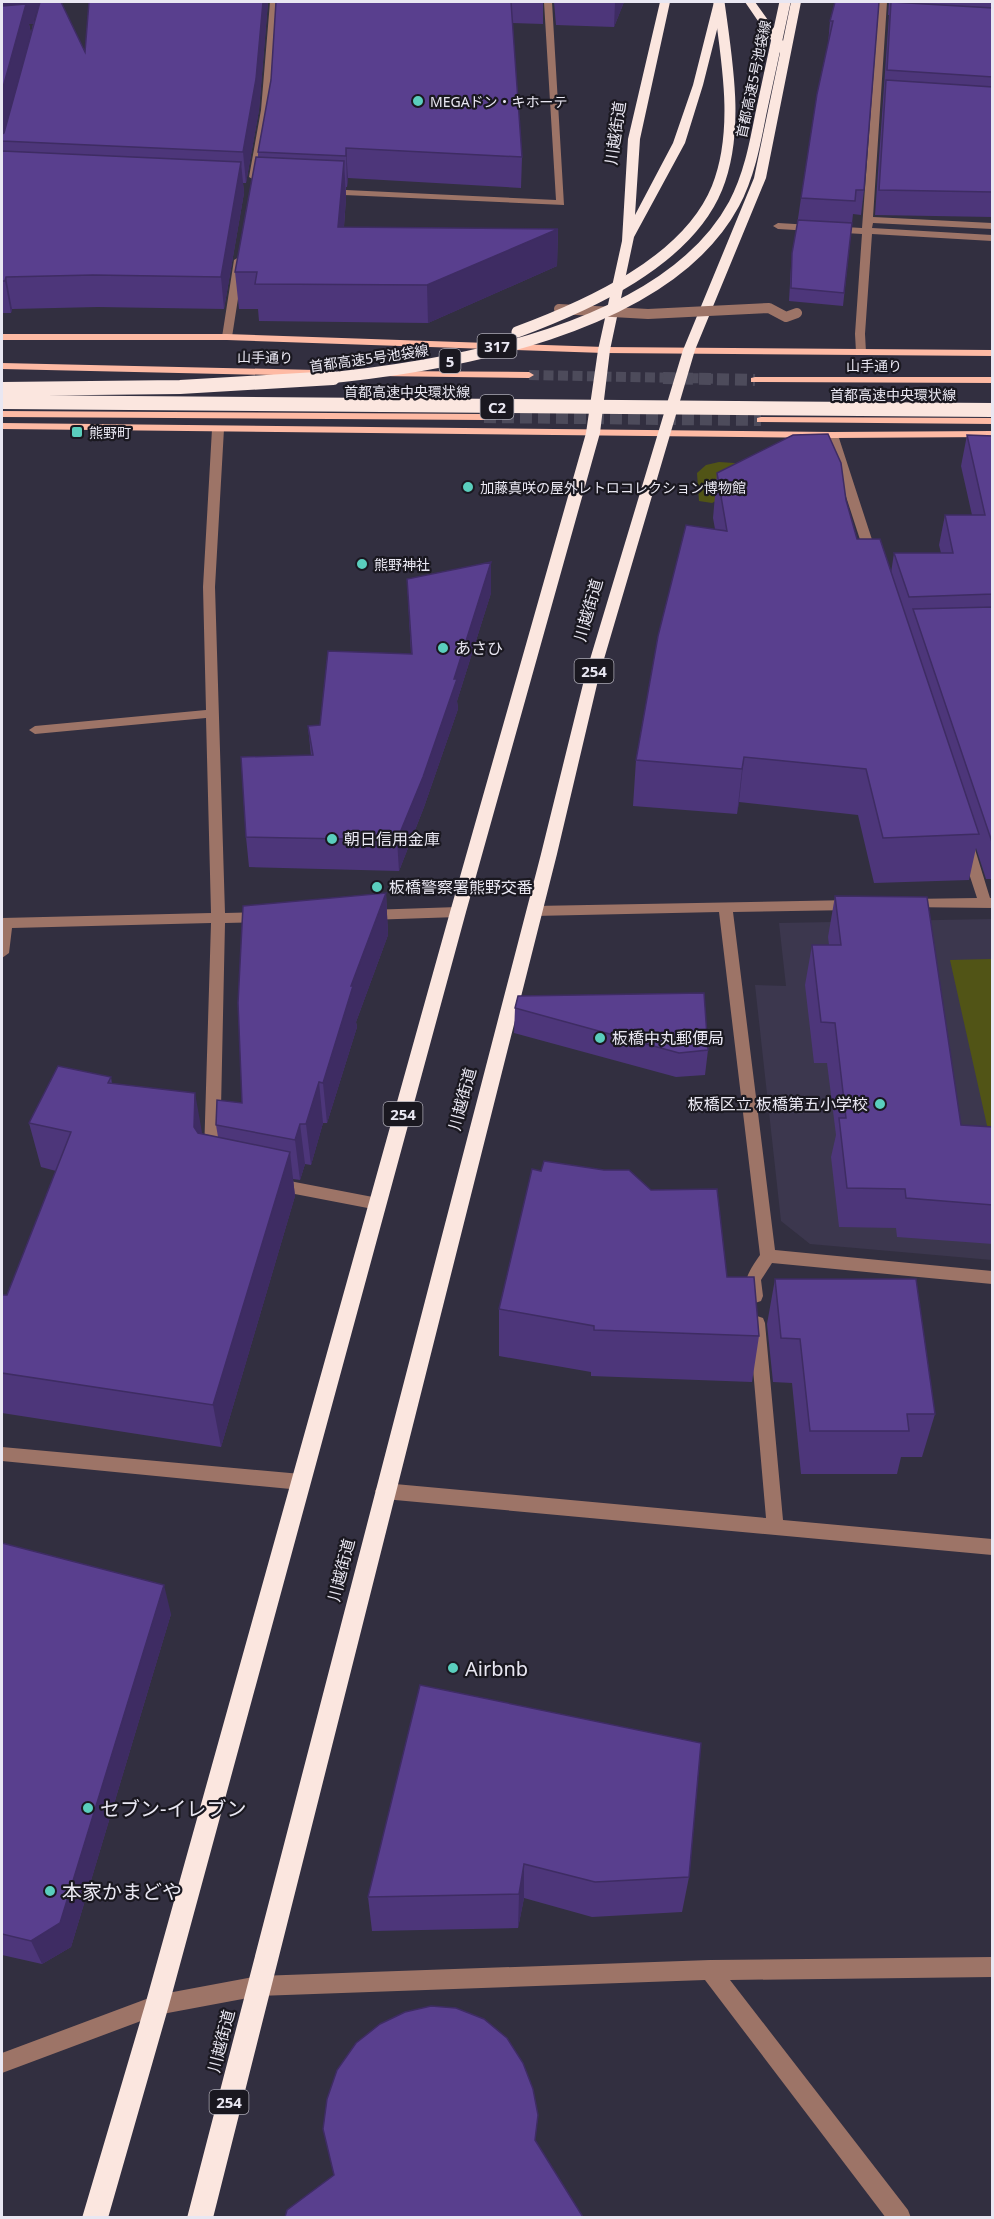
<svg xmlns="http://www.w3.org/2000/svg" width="994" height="2219" font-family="'Noto Sans','Noto Sans JP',sans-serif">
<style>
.built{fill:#3c374e}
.green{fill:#515416}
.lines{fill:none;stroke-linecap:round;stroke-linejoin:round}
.major-tunnel-far1{stroke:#4d4b5b;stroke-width:10;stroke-dasharray:10 4.5;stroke-linecap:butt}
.major-tunnel{stroke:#4d4b5b;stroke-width:12;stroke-dasharray:12 6;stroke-linecap:butt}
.minor{fill:#9d7467;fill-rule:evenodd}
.major{fill:#febaa4;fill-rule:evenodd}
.highway{fill:#fbe6df;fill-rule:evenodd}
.minor-bridge{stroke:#9d7467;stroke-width:10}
.highway-bridge-far1{stroke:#fbe6df;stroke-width:11}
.highway-bridge{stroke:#fbe6df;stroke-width:14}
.wall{fill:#4d367a;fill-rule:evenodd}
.shaded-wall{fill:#3e2c63}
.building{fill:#593f8e;stroke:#3e2c63;stroke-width:1.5}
.poi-dot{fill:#5acebd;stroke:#1a1820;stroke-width:2}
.labels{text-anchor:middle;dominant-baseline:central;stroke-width:4.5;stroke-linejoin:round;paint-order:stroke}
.far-street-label{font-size:14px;fill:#e9e7f2;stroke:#1a1820}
.far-poi-label{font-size:14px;fill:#e9e7f2;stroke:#1a1820;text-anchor:start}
.shield{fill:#1a1820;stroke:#aba9b3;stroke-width:1.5}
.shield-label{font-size:15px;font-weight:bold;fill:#e9e7f2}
.street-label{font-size:16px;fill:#e9e7f2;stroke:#1a1820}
.poi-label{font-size:16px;fill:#e9e7f2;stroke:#1a1820;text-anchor:start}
.near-poi-label{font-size:20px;fill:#e9e7f2;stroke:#1a1820;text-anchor:start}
</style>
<rect width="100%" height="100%" fill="#322f40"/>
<path class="built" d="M 992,919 L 992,1260 L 810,1244 L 781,1221 L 755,985 L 786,986 L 779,923 Z"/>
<path class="green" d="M 719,462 L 781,466 L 712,503 L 699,501 L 697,473 L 706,465 Z
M 992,959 L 992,1139 L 990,1139 L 950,960 Z"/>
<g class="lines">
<path class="major-tunnel-far1" d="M 529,375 L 731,379"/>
<path class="major-tunnel" d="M 663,378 L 755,380
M 484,417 L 761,420"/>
<path class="minor" d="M 270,2 L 278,2 L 271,110 L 259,177 L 254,180 L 249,177 L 261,110 Z
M 544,2 L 552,2 L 564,205 L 322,194 L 322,190 L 325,189 L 556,200 Z
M 879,2 L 887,2 L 873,217 L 992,223 L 992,229 L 873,223 L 872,228 L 992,235 L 992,241 L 872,234 L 865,334 L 866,352 L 861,355 L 856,352 L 855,334 L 862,234 L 778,229 L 773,226 L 778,223 L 862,228 Z
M 239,257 L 244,260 L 232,337 L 227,340 L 222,337 L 234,260 Z
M 218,426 L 224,429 L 215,587 L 225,913 L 263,912 L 270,917 L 263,922 L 225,923 L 220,1154 L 217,1158 L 207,1158 L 204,1154 L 211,923 L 12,928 L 9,953 L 2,958 L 2,918 L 211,913 L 206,718 L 35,734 L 29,730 L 35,726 L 206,710 L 203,587 L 212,429 Z
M 832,432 L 838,435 L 878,558 L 876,560 L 872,562 L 866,558 L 826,435 Z
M 967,841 L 974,846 L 990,898 L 992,898 L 992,908 L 904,907 L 902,904 L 909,899 L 977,898 L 960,846 Z
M 852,900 L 859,905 L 852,910 L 733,912 L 775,1250 L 992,1271 L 992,1284 L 772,1263 L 761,1280 L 763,1296 L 761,1301 L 755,1303 L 749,1301 C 740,1282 750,1270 760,1255 L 719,912 L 534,916 L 527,911 L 534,906 Z
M 458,907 L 465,912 L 458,917 L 368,920 L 361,915 L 368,910 Z
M 274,1178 L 378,1198 L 383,1200 L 386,1204 L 383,1208 L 378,1210 L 274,1190 L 269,1188 L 266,1184 L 269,1180 Z
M 757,1316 L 763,1318 L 765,1323 L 783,1520 L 992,1539 L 992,1555 L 384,1499 L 378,1496 L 375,1491 L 378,1486 L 384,1483 L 766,1518 L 749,1323 L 751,1318 Z
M 2,1447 L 301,1474 L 307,1477 L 310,1482 L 307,1487 L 301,1490 L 2,1461 Z
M 992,1957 L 992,1977 L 730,1980 L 908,2210 L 911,2218 L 886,2218 L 705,1980 L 258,1996 L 157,2015 L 2,2073 L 2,2053 L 157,1995 L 258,1976 L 710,1960 Z"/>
<path class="major" d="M 2,334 L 227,334 L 604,347 L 992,350 L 992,356 L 604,353 L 227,340 L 2,340 Z
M 2,363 L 316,370 L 321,373 L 316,376 L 2,369 Z
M 382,371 L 529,372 L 534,375 L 529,378 L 378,376 L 378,372 Z
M 755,377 L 992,377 L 992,383 L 751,382 L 751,378 Z
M 2,411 L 484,414 L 489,417 L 484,420 L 2,417 Z
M 761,417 L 992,418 L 992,424 L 757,422 L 757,418 Z
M 2,423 L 832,432 L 992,431 L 992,437 L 832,438 L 2,429 Z"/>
<path class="highway" d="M 660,2 L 670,2 L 640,139 L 635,215 L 673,143 L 693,85 L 714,2 L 724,2 L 703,85 L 685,143 L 634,237 L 610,350 L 600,433 L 466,912 L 169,2005 L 108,2218 L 82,2218 L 145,2005 L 450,912 L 586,433 L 598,350 L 622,241 L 628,139 Z
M 745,2 L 755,2 L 783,41 L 791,2 L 801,2 L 766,178 L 695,350 L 599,676 L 557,854 L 213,2218 L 187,2218 L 541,854 L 585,676 L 683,350 L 754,178 L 780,53 Z"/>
<path class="minor-bridge" d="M 559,309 L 648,314 L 769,308 L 786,317 L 797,313"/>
<path class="highway-bridge-far1" d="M 517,332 C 587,306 687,262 717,188 C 740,131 727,61 719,2
M 318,379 C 447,367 666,330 734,204 C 749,176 755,144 761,113 C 769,76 777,39 785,2"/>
<path class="highway-bridge" d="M 2,389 L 180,387 L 333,378
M 2,402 L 992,410"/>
</g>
<path class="wall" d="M 2,2 L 85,52 L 89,2 L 269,2 L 268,2 L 259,110 L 246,183 L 243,183 L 244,193 L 224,309 L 98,307 L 12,309 L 11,313 L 2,313 ZM 29,24 L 33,24 L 31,33 Z
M 276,2 L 543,2 L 543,24 L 512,23 L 522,157 L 521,188 L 348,178 L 347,187 L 346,187 L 346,198 L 344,227 L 558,229 L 557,266 L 428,323 L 259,321 L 258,309 L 239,309 L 235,272 L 258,157 L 258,152 L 271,80 Z
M 554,2 L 624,2 L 614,27 L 556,25 Z
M 835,2 L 864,190 L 861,215 L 853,214 L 843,306 L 789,301 L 791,266 L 801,198 L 828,44 L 830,21 Z
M 889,2 L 993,2 L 993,217 L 875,215 L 889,15 L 888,15 Z
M 967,435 L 993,436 L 993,879 L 986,879 L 976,848 L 969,880 L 874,883 L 858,815 L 739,802 L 737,814 L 633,806 L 636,760 L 715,529 L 713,518 L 717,473 L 846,500 L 857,539 L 891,573 L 894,553 L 941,553 L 939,545 L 945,515 L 972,515 L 961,466 Z
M 407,579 L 491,593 L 457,701 L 458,709 L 424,807 L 399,871 L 249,867 L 246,837 L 311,756 L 308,726 L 320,725 L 411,654 Z
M 386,893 L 388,935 L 356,1022 L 357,1027 L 327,1123 L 323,1123 L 311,1165 L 305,1164 L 300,1180 L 293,1179 L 295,1196 L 221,1447 L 2,1413 L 2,1295 L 7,1295 L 56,1171 L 41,1167 L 29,1123 L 111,1077 L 112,1084 L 202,1134 L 218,1137 L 216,1125 L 242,1103 Z
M 835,896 L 961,1125 L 993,1127 L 993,1244 L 897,1237 L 896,1228 L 839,1227 L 831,1157 L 836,1135 L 827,1063 L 814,1063 L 805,985 L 812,945 L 829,945 L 828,937 Z
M 515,1008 L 708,1050 L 705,1075 L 676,1077 L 514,1033 Z
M 541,1171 L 727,1277 L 759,1336 L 752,1382 L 591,1376 L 591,1372 L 499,1356 L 499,1309 Z
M 775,1279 L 935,1414 L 922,1457 L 901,1457 L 897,1474 L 801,1474 L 792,1383 L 773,1382 L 767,1324 Z
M 2,1543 L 171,1614 L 71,1947 L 42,1964 L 2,1955 Z
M 420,1685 L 689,1877 L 682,1912 L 592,1917 L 524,1898 L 518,1928 L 372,1931 L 368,1897 Z"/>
<path class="shaded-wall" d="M 2,2 L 40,2 L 33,24 L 29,24 L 31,34 L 2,141 Z
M 263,2 L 269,2 L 268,2 L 259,110 L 246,183 L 243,152 Z
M 615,2 L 624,2 L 614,27 Z
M 346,148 L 348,178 L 347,187 L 346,156 Z
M 344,161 L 346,198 L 341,264 L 338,227 Z
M 241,162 L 244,193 L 224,309 L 221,277 Z
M 558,229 L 557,266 L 428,323 L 427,285 Z
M 6,277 L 12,309 L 11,313 L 5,281 Z
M 491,562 L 491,593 L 457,701 L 458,709 L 424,807 L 399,871 L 397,840 L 454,679 Z
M 744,757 L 739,802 L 737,814 L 742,769 Z
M 386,893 L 388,935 L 356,1022 L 357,1027 L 327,1123 L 323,1083 L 351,986 Z
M 319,1082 L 323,1123 L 311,1165 L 306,1124 Z
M 195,1093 L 203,1138 L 202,1172 L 194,1127 Z
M 300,1124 L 305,1164 L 300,1180 L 295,1140 Z
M 290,1152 L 295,1196 L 221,1447 L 213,1405 Z
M 164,1585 L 171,1614 L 71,1947 L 42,1964 L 31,1941 Z
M 524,1864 L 524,1898 L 518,1928 L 519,1894 Z"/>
<path class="building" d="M 40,2 L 61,2 L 85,52 L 89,2 L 263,2 L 256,79 L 243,152 L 2,141 L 2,134 L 4,133 Z
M 276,2 L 511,2 L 522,157 L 346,148 L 346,156 L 258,152 L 271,80 Z
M 835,2 L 879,2 L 864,190 L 856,190 L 855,201 L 801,198 L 817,94 L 833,21 L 830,21 Z
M 891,2 L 993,8 L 993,77 L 887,70 Z
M 26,4 L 2,91 L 2,6 Z
M 886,80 L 993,87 L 993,192 L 879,190 Z
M 2,151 L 241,162 L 221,277 L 93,275 L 6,277 L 5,281 L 2,281 Z
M 256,157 L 344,161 L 338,227 L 558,229 L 427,285 L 255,284 L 257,272 L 235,272 Z
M 798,220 L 852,223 L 844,293 L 791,288 L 792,253 Z
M 828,434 L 841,463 L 846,500 L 857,539 L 880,539 L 979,834 L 883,838 L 866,769 L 744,757 L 742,769 L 636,760 L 658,636 L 686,525 L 727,531 L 717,473 L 793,435 Z
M 967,435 L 993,436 L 993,594 L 909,597 L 894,553 L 953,553 L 945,515 L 985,515 Z
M 491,562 L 454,679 L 457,679 L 423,777 L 397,840 L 246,837 L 241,757 L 313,755 L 308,726 L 320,725 L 328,651 L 412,654 L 407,579 Z
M 993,607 L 993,845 L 913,609 Z
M 386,893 L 351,986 L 353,986 L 323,1083 L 319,1082 L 306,1124 L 300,1124 L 295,1140 L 216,1125 L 217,1100 L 242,1103 L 238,1003 L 243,906 Z
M 835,896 L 927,897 L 961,1125 L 993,1127 L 993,1205 L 906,1198 L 905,1189 L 847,1188 L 839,1118 L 846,1118 L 835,1023 L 821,1022 L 812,945 L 841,945 Z
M 704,993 L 708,1050 L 679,1053 L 515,1008 L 518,996 Z
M 58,1066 L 111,1077 L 108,1083 L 195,1093 L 194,1127 L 198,1133 L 290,1152 L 213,1405 L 2,1373 L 2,1295 L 7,1295 L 71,1132 L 29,1123 Z
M 544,1161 L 604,1170 L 629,1170 L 651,1190 L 717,1189 L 727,1277 L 754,1277 L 759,1336 L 594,1330 L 594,1326 L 499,1309 L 532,1169 L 541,1171 Z
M 775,1279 L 916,1279 L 935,1414 L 907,1414 L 909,1431 L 810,1431 L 800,1339 L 781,1338 Z
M 2,1543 L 164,1585 L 60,1923 L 31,1941 L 2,1934 Z
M 420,1685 L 701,1743 L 689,1877 L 595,1882 L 524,1864 L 519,1894 L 368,1897 Z
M 431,2006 L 456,2008 L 484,2019 L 507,2038 L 523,2063 L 533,2089 L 538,2115 L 535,2140 L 583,2217 L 285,2217 L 287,2210 L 334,2175 L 323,2129 L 327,2099 L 337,2070 L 356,2043 L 380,2024 L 405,2012 Z"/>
<g class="poi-dot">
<circle cx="418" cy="101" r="6"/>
<rect x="71" y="426" width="12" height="12" rx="3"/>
<circle cx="468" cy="487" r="6"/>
<circle cx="362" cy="564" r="6"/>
<circle cx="443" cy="648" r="6"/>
<circle cx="332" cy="839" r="6"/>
<circle cx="377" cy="887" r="6"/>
<circle cx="600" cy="1038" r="6"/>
<circle cx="880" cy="1104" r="6"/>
<circle cx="453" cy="1668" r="6"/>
<circle cx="88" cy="1808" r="6"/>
<circle cx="50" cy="1891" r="6"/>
</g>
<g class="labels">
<g class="far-street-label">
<text transform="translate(753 79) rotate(-78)">首都高速5号池袋線</text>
<text transform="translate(265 357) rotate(1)">山手通り</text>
<text transform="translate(369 358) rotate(-8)">首都高速5号池袋線</text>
<text x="874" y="365">山手通り</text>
<text x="407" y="391">首都高速中央環状線</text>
<text x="893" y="394">首都高速中央環状線</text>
</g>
<g class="far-poi-label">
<text x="430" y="101">MEGAドン・キホーテ</text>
<text x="89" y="432">熊野町</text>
<text x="480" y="487">加藤真咲の屋外レトロコレクション博物館</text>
<text x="374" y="564">熊野神社</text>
</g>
<g class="shield">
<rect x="477.5" y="334" width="39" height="24" rx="4.5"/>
<rect x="439.5" y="349" width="21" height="24" rx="4.5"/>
<rect x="480.5" y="395" width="33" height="24" rx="4.5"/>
<rect x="574.5" y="659" width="39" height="24" rx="4.5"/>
<rect x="383.5" y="1102" width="39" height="24" rx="4.5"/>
<rect x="209.5" y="2090" width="39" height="24" rx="4.5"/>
</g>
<g class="shield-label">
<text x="497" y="346">317</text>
<text x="450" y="361">5</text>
<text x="497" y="407">C2</text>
<text x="594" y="671">254</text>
<text x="403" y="1114">254</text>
<text x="229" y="2102">254</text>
</g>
<g class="street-label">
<text transform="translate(615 133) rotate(-82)">川越街道</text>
<text transform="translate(588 610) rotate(-74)">川越街道</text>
<text transform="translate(462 1099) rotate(-75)">川越街道</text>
<text transform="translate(341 1570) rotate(-76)">川越街道</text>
<text transform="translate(221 2041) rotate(-76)">川越街道</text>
</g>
<g class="poi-label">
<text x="455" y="648">あさひ</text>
<text x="344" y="839">朝日信用金庫</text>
<text x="389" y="887">板橋警察署熊野交番</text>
<text x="612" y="1038">板橋中丸郵便局</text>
<text x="868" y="1104" text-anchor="end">板橋区立 板橋第五小学校</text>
</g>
<g class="near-poi-label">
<text x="465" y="1668">Airbnb</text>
<text x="100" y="1808">セブン-イレブン</text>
<text x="62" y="1891">本家かまどや</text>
</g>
</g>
<rect width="994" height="2219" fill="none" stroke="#e9e7f2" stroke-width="6"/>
</svg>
